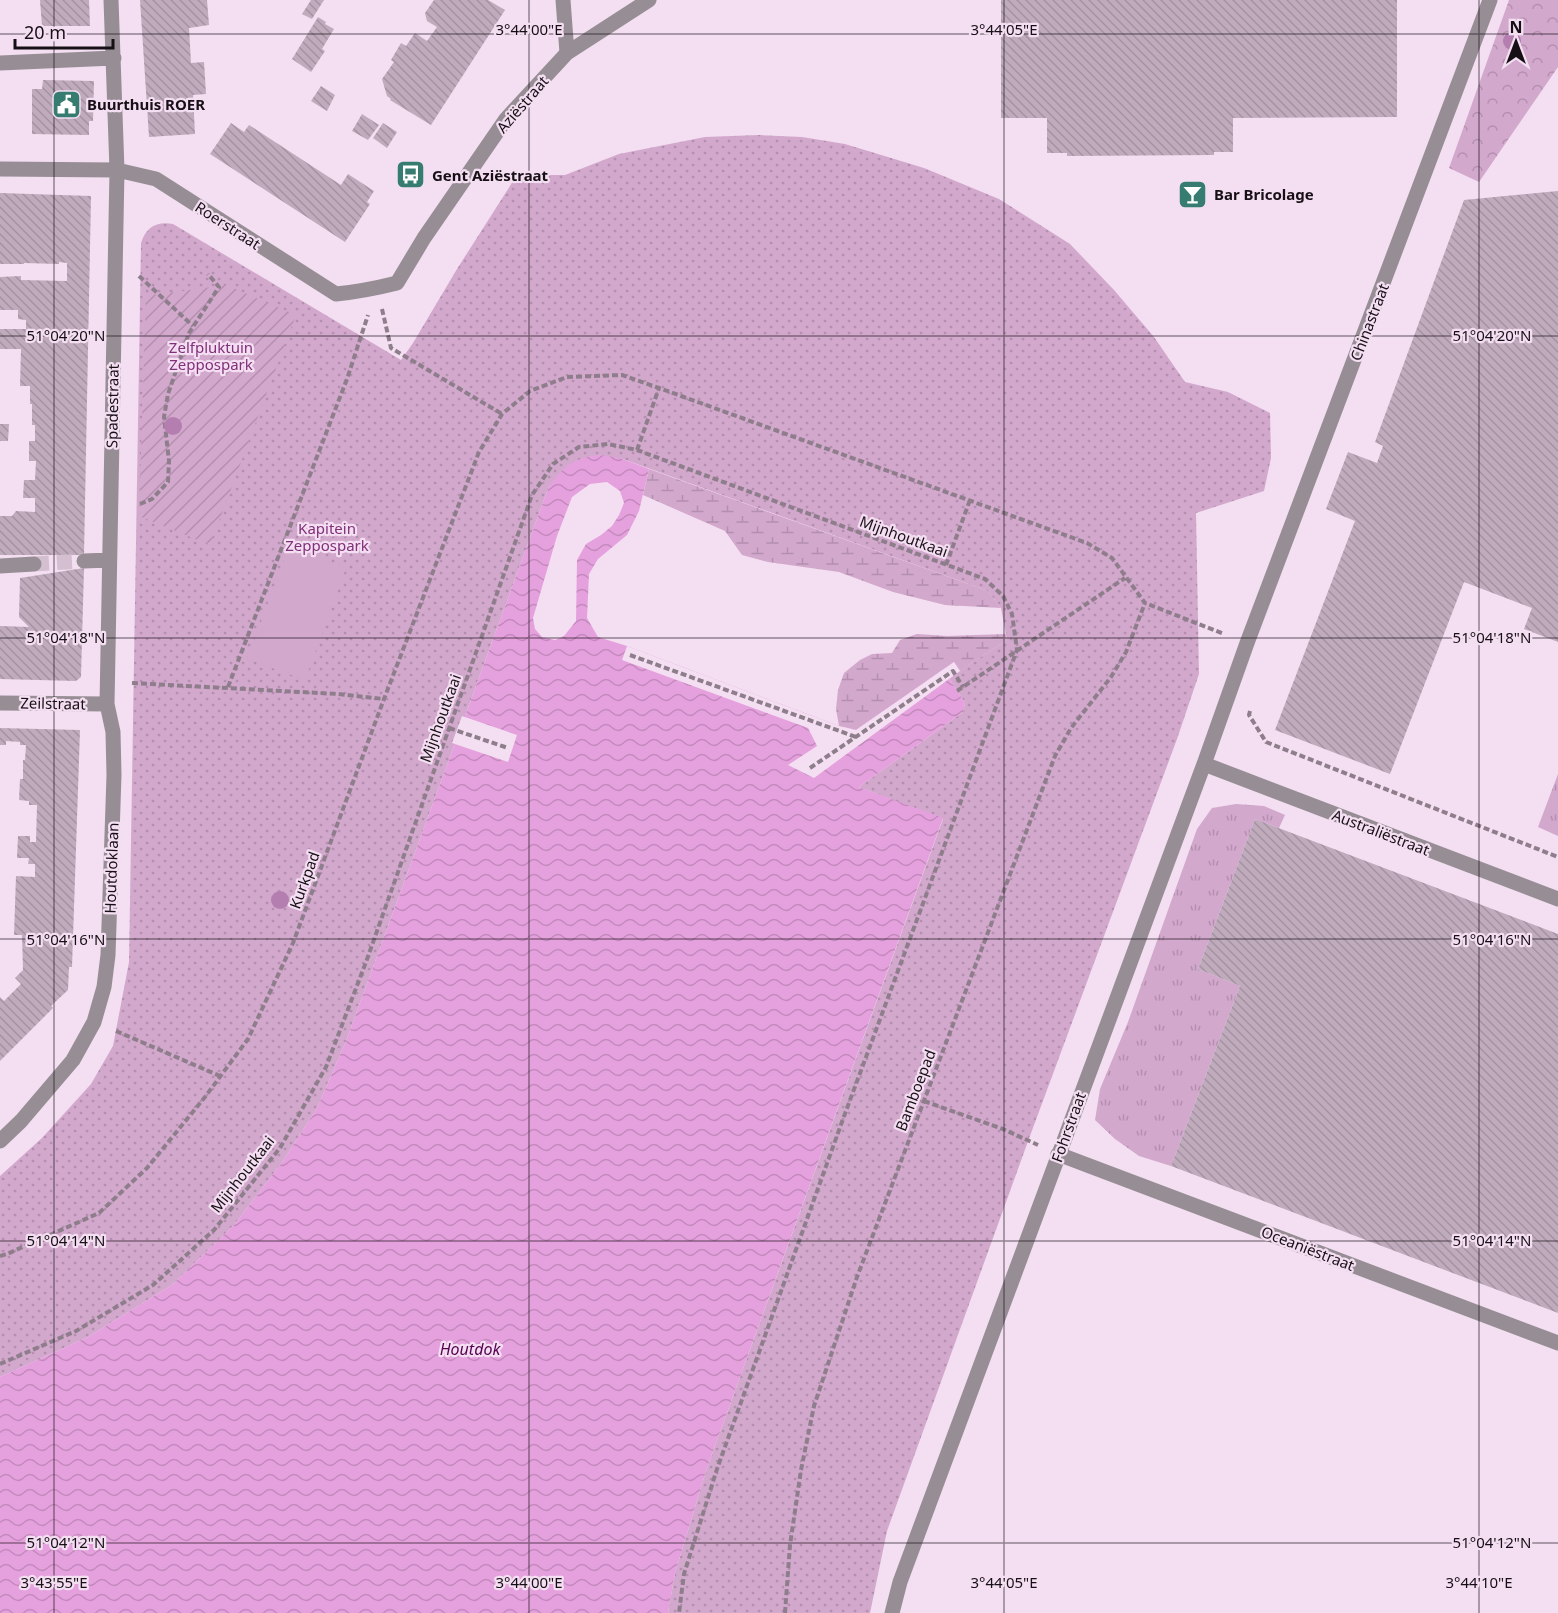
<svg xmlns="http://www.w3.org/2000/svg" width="1558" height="1613" font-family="'Noto Sans',sans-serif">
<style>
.grass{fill:url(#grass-tufts)}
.forest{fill:url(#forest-crowns)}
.wetland{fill:url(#wetland-marsh)}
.park{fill:url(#park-dots)}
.garden{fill:url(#garden-furrows)}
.pitch{fill:#d2a8cd}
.water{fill:url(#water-waves);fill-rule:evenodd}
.pier{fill:#f4def1}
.building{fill:url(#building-back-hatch)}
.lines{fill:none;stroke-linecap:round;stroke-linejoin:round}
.minor-tunnel{stroke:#d3bfd0;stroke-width:15;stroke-dasharray:15 8;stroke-linecap:butt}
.path{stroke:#8e7e8b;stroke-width:4;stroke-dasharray:6 3;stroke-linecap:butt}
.minor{stroke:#978e95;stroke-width:15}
.tree{fill:#b47fb0}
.ticks{fill:none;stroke:#170f16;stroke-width:1.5;stroke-opacity:0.45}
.labels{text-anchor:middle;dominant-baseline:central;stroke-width:4.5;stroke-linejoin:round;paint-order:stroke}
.poi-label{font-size:15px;font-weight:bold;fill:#170f16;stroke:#f4def1;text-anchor:start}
.street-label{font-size:15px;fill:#170f16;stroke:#f4def1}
.park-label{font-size:15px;fill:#80317a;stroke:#f4def1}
.water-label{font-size:16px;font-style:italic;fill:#550051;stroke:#f4def1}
.ticks-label{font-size:15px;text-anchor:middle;fill:#170f16;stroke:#f4def1;stroke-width:4.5;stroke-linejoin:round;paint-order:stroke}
</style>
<defs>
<pattern id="grass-tufts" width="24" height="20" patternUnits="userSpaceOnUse" patternTransform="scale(1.5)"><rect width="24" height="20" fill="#d2a8cd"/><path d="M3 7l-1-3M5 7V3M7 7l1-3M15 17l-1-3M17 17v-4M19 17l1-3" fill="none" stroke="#b48faf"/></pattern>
<pattern id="forest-crowns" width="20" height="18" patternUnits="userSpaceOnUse" patternTransform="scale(1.5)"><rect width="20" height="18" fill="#d2a8cd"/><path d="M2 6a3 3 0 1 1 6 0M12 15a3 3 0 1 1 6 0" fill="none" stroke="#b48faf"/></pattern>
<pattern id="wetland-marsh" width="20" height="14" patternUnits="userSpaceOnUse" patternTransform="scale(1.5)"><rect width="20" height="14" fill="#d2a8cd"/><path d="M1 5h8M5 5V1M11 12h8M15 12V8" fill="none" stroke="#b48faf"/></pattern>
<pattern id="park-dots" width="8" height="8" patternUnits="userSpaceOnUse" patternTransform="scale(1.5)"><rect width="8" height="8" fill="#d2a8cd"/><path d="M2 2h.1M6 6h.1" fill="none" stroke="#b48faf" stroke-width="1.8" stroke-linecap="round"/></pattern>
<pattern id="garden-furrows" width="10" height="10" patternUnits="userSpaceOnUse" patternTransform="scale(1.5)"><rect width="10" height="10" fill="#d2a8cd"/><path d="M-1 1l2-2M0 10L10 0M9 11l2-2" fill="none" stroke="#b48faf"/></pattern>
<pattern id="water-waves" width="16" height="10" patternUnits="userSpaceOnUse" patternTransform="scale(1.5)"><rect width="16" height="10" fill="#e5a1dd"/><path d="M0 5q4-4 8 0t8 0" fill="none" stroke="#c489bd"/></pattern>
<pattern id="building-back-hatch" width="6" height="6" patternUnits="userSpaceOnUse" patternTransform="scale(1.5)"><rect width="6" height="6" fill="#c0abbd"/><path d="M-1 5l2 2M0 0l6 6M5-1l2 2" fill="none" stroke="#a492a2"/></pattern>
</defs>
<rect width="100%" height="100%" fill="#f4def1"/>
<path class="grass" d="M 1558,774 L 1558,836 L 1538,827 Z
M 1236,804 L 1264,806 L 1285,815 L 1279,828 L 1255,819 L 1198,969 L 1240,986 L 1171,1166 L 1139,1156 L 1115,1139 L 1095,1120 L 1100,1089 L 1128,1022 L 1197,829 L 1212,808 Z"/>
<path class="forest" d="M 1509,0 L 1558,0 L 1558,67 L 1479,182 L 1449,168 Z"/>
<path class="wetland" d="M 649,469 L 988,591 L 1001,608 L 945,605 L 893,592 L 839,572 L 768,562 L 742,555 L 725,531 L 643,495 Z
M 917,634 L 947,636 L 1006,634 L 1007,640 L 960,671 L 954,662 L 856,730 L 839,726 L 836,709 L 838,690 L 844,673 L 860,660 L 872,654 L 892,653 L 900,640 Z"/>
<path class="park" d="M 759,135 L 802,137 L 845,144 L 924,168 L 999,199 L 1070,244 L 1114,290 L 1154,337 L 1185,382 L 1228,392 L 1270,413 L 1271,458 L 1264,491 L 1196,513 L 1199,674 L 1177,739 L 1027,1144 L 887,1531 L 870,1613 L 668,1613 L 675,1573 L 707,1468 L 943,819 L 859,787 L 963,712 L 965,703 L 949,678 L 1007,640 L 1001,608 L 988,591 L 620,458 L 549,486 L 346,1041 L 317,1108 L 283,1161 L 234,1225 L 172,1285 L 88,1337 L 0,1377 L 0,1176 L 42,1138 L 91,1084 L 113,1046 L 129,962 L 141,243 C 146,227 157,221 173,224 L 401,360 L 413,343 L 457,269 L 517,175 L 565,175 L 619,154 L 705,137 Z"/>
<path class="garden" d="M 226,285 L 296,315 L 210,545 L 139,516 L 146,296 Z"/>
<path class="pitch" d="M 289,547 L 346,568 L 305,680 L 247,659 Z"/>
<path class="water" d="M 599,455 L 620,458 L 649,469 L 639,511 L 627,535 L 598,559 L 589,574 L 587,618 L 598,637 L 627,646 L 839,726 L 856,730 L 954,662 L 960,671 L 949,678 L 965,703 L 963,712 L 859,787 L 943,818 L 707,1468 L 675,1573 L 668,1613 L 0,1613 L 0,1377 L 88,1337 L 172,1285 L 234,1225 L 283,1161 L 317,1108 L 346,1041 L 549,486 C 564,466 574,458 599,455 ZM 607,482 L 620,491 L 624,503 L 619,515 L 612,526 L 601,535 L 586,544 L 577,560 L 576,621 L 564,636 L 555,640 L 542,637 L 535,629 L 533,618 L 557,536 L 572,497 L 590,484 Z"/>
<path class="pier" d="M 627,646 L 839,726 L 856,730 L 954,662 L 960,671 L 814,778 L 788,765 L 817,746 L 808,728 L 622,660 Z
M 462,716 L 517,735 L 508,762 L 452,743 Z"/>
<path class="building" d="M 40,0 L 89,0 L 90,26 L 42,26 Z
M 140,0 L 207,0 L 209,25 L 189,28 L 191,63 L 204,62 L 206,94 L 193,95 L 195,134 L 149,137 Z
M 311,0 L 324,0 L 312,19 L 302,14 Z
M 434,0 L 488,0 L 505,10 L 431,125 L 390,100 L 391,99 L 387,96 L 382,79 L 394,62 L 391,60 L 401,43 L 406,46 L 415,33 L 427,41 L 437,27 L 427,21 L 425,13 Z
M 1001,0 L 1397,0 L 1397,117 L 1233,118 L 1233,152 L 1214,152 L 1214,155 L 1067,156 L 1067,153 L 1047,153 L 1047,118 L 1001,118 Z
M 318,17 L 326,22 L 325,24 L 334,29 L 322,49 L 325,51 L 311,72 L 292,59 Z
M 43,80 L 94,81 L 93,121 L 89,121 L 89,135 L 32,134 L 32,89 L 42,89 Z
M 321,86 L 335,95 L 327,111 L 311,101 Z
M 362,114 L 379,125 L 368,140 L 352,131 Z
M 231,123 L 244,132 L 249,125 L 341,185 L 348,174 L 374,191 L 367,202 L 370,204 L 345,242 L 210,154 Z
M 383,123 L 397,132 L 387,148 L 373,138 Z
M 1558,191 L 1558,642 L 1524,629 L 1532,608 L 1464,582 L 1390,774 L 1275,730 L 1355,521 L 1326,509 L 1348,452 L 1377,463 L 1383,446 L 1375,442 L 1464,200 Z
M 0,193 L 91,196 L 84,555 L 0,555 L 0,516 L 12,516 L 16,511 L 35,512 L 35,498 L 23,498 L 24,480 L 35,480 L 36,461 L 29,461 L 29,441 L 35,441 L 35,425 L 32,425 L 32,404 L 30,404 L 30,386 L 20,386 L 21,349 L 0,349 L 0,329 L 26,329 L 26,320 L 18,319 L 18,310 L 0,310 L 0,277 L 21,276 L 21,280 L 67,281 L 67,263 L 59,262 L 59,264 L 24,263 L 24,264 L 0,264 Z
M 0,424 L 9,424 L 8,441 L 0,441 Z
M 84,568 L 81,677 L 76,681 L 0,679 L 0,626 L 29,627 L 19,617 L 20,578 Z
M 0,728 L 80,730 L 72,967 L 69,967 L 68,990 L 51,1006 L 53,1008 L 0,1061 L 0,997 L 4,1001 L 21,984 L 15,978 L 23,970 L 22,935 L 14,935 L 16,876 L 35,877 L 35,864 L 28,864 L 29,858 L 17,858 L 18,836 L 30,836 L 30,842 L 36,842 L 37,805 L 29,805 L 29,801 L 19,800 L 20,779 L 23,779 L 23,760 L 25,760 L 26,745 L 20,745 L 20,742 L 6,741 L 6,745 L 0,745 Z
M 1255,819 L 1558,934 L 1558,1313 L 1171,1166 L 1240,986 L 1198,969 Z"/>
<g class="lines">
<path class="minor-tunnel" d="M 34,564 L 84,561"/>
<path class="path" d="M 139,276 L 193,326
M 382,309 L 391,348 L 502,414
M 637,450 L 659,388
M 140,504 L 152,499 L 168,482 L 169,461 L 164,417 L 168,394 L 189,333 L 219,287 L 208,274
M 946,565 L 970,500
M 630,655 L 856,737
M 132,683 L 338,694 L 384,699
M 228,687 L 347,379 L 368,315
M 957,691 L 1125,578
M 1250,711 L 1249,715 L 1266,742 L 1558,857
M 449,728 L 508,748
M 810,768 L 953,671 L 963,687
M 116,1031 L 220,1076
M 924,1101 L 1003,1129 L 1038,1145
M 0,1256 L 7,1254 L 99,1213 L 147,1168 L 205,1097 L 248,1039 L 293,943 L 384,699 L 479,452 L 502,414 L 530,391 L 567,377 L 622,375 L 659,388 L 1087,543 L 1112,558 L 1145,603 L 1224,634
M 0,1364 L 76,1331 L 153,1285 L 214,1230 L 280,1148 L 326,1067 L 366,962 L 532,495 L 553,464 L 579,447 L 608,444 L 637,450 L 985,579 L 1003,596 L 1012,614 L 1017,650 L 843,1119 L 717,1469 L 684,1574 L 679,1613
M 785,1613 L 790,1545 L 801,1470 L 814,1406 L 857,1277 L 1055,756 L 1071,728 L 1111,677 L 1126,652 L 1145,603"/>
<path class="minor" d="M 563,0 L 567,53
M 0,63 L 114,58
M 0,169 L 117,170 L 156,179 L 336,294 C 357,292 377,288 397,283 L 424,238 L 506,119 L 567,53 L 649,0
M 84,561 L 109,560
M 0,566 L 34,564
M 0,703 L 107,704
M 1204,764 L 1558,899
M 0,1141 L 21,1121 L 73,1060 L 94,1022 L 104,987 L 108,955 L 114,775 L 113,732 L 107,704 L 117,170 L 111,0
M 1058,1154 L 1558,1343
M 892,1613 L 900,1582 L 1204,764 L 1247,643 L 1490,0"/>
</g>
<g class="tree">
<circle cx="1512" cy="41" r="9"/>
<circle cx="173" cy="426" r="9"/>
<circle cx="280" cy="900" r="9"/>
</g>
<path class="ticks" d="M 54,0 L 54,1613M 529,0 L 529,1613M 1004,0 L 1004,1613M 1479,0 L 1479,1613M 0,34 L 1558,34M 0,336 L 1558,336M 0,638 L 1558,638M 0,939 L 1558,939M 0,1241 L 1558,1241M 0,1543 L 1558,1543"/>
<defs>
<symbol id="civic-square" viewBox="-11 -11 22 22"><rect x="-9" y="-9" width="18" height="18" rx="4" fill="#377c70" stroke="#f4def1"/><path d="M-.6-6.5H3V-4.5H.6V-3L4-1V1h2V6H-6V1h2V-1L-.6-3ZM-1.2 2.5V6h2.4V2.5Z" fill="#fff"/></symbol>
<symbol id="bus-square" viewBox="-11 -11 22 22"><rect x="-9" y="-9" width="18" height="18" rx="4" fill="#377c70" stroke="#f4def1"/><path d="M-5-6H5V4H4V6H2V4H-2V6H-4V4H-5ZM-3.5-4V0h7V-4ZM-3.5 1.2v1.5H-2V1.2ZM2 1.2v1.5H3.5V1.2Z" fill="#fff"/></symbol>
<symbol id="bar-square" viewBox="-11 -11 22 22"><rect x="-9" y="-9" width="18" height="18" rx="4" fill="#377c70" stroke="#f4def1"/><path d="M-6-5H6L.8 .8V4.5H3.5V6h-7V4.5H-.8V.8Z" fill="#fff"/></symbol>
</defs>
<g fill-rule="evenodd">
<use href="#civic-square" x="50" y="88" width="33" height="33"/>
<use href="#bus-square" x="394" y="158" width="33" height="33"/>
<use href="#bar-square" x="1176" y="178" width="33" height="33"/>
</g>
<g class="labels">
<g class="poi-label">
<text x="87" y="104">Buurthuis ROER</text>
<text x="432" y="175">Gent Aziëstraat</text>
<text x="1214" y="194">Bar Bricolage</text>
</g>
<g class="street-label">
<text transform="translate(522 104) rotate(-49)">Aziëstraat</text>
<text transform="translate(228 225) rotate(33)">Roerstraat</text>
<text transform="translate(1369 322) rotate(-69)">Chinastraat</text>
<text transform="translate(112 406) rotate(-89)">Spadestraat</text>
<text transform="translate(904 536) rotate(20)">Mijnhoutkaai</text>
<text transform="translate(53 703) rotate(1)">Zeilstraat</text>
<text transform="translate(440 718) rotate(-70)">Mijnhoutkaai</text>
<text transform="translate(1381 832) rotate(21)">Australiëstraat</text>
<text transform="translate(111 868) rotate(-88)">Houtdoklaan</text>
<text transform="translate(304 880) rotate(-70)">Kurkpad</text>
<text transform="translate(915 1090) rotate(-69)">Bamboepad</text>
<text transform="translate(1068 1127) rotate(-70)">Fohrstraat</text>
<text transform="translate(242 1174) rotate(-52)">Mijnhoutkaai</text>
<text transform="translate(1308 1248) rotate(21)">Oceaniëstraat</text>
</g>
<g class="park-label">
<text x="211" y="347">Zelfpluktuin<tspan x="211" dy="17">Zeppospark</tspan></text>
<text x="327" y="528">Kapitein<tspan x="327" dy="17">Zeppospark</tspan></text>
</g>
<g class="water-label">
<text x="470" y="1349">Houtdok</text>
</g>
</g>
<g class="ticks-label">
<text x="529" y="35">3°44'00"E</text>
<text x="1004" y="35">3°44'05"E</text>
<text x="66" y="341">51°04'20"N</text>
<text x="1492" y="341">51°04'20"N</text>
<text x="66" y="643">51°04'18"N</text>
<text x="1492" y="643">51°04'18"N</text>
<text x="66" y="945">51°04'16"N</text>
<text x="1492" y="945">51°04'16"N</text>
<text x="66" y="1246">51°04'14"N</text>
<text x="1492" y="1246">51°04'14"N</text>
<text x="66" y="1548">51°04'12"N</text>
<text x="1492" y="1548">51°04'12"N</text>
<text x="54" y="1588">3°43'55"E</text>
<text x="529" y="1588">3°44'00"E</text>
<text x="1004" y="1588">3°44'05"E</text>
<text x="1479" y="1588">3°44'10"E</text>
</g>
<g transform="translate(1516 42)" stroke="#f4def1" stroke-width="4.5" paint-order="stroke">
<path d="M0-4.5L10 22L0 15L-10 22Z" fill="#170f16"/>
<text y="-9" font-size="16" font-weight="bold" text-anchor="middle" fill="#170f16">N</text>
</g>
<path d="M15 39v9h98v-9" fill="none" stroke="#170f16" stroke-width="3"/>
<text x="24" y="39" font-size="18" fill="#170f16" stroke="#f4def1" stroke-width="4.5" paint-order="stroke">20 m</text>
</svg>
